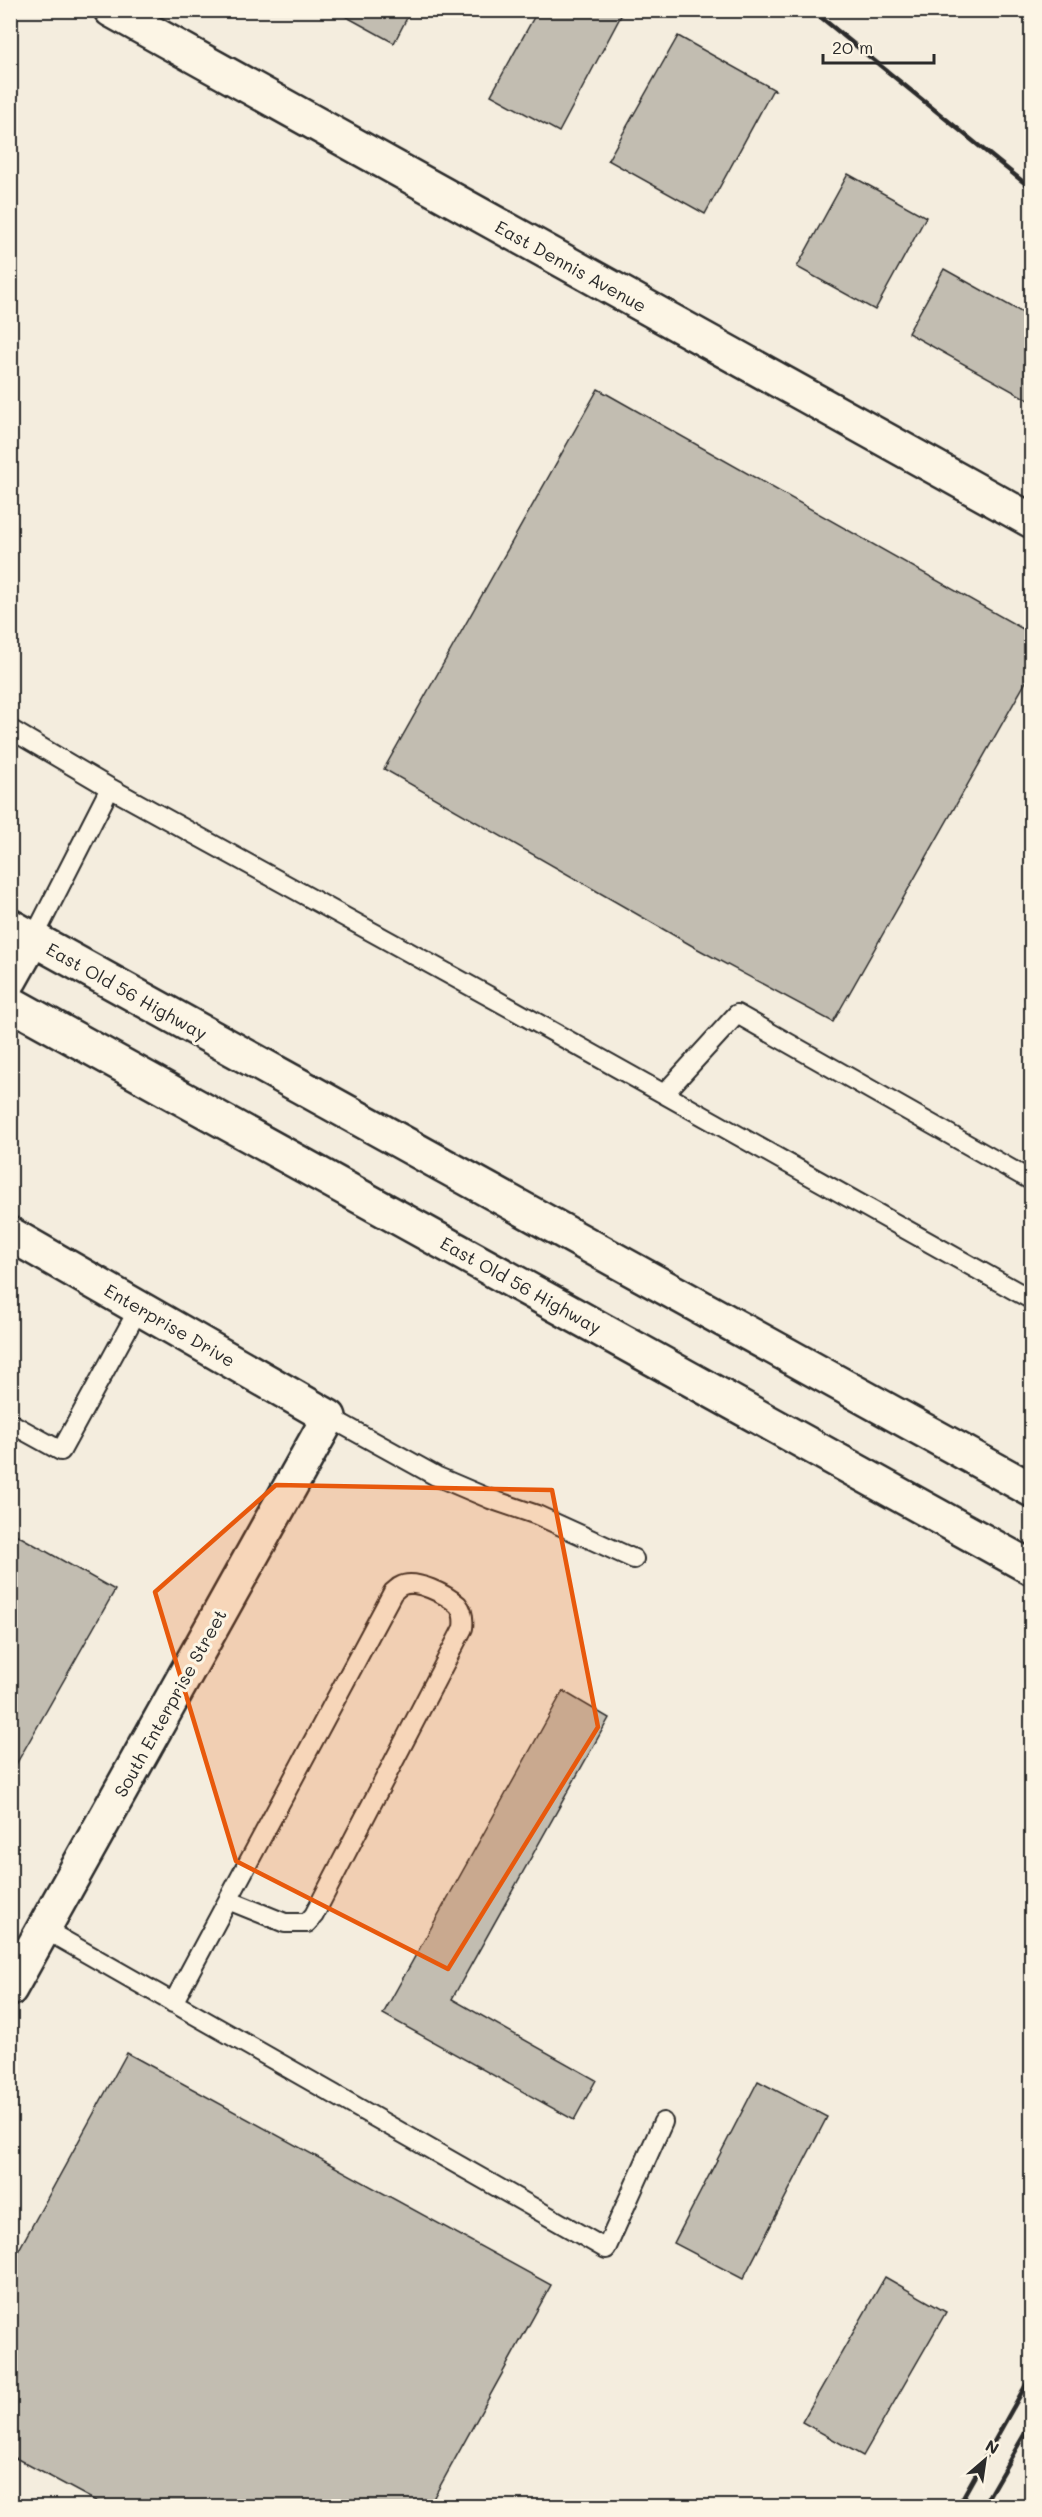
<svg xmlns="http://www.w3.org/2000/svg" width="1042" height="2517" font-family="Mali,sans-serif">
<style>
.building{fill:#c2bdb1;stroke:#2b2b2b;stroke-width:1.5}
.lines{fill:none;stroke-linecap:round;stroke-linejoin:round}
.lane-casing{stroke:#2b2b2b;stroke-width:22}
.street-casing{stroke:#2b2b2b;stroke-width:38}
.secondary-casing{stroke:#2b2b2b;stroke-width:38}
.primary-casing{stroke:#2b2b2b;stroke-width:38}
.lane{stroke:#fcf5e5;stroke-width:18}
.street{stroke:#fcf5e5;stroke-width:33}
.secondary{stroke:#fcf5e5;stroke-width:33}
.primary{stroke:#fcf5e5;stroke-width:33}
.rail{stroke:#2b2b2b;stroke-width:4.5}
.marked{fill:#e8590c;fill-opacity:0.2;stroke:#e8590c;stroke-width:4.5;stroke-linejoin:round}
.labels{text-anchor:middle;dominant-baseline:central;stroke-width:6;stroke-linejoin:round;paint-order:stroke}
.street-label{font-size:18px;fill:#2b2b2b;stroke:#fcf5e5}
</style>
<rect width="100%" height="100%" fill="#f4edde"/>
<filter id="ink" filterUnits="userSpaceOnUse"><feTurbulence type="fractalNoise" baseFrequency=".0167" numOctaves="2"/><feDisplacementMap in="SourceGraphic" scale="12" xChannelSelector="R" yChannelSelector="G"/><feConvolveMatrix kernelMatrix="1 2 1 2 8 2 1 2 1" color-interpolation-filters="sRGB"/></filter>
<g filter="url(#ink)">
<path class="building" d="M 334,10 L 411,10 L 394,43 Z
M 538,10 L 624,10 L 559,132 L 491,95 Z
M 678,36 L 775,90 L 772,91 L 705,214 L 608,160 Z
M 848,174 L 926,217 L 875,310 L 797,267 Z
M 944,269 L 1032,318 L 1032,402 L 908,333 Z
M 598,389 L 1032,634 L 1032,671 L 833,1022 L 696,948 L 384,769 Z
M 10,1531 L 115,1590 L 10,1775 Z
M 563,1691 L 609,1718 L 452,1999 L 596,2080 L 574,2120 L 383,2014 Z
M 127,2053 L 551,2285 L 429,2506 L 105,2506 L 10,2455 L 10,2266 Z
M 758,2081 L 827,2117 L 743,2279 L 674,2243 Z
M 885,2277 L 946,2312 L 863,2456 L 802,2422 Z"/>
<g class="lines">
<defs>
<path id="lane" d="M 10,729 L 110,788 L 33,939
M 110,788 L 496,1000 L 1032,1300
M 664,1094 L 737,1014 L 1032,1181
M 329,1417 L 436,1476 L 490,1499 L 537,1515 L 634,1559
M 10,1423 L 61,1451 L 139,1308
M 44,1929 L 606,2249 L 663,2122
M 173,2003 L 393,1592 C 396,1590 398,1587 401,1586 C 415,1578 447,1595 458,1605 C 463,1611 464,1620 463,1628 L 314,1915 L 307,1923 L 285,1923 L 228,1900"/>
<path id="street" d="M 10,980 L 33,939
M 10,1234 L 329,1417 L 10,1989"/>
<path id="secondary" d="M 111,10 L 1032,521"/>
<path id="primary" d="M 10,926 L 1032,1490
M 10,1003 L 1032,1568"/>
</defs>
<use href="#lane" class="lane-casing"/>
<use href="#street" class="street-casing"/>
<use href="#secondary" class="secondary-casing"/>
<use href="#primary" class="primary-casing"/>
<use href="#lane" class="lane"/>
<use href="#street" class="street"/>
<use href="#secondary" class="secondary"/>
<use href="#primary" class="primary"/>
<path class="rail" d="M 812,10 L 1032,189
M 958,2506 L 1032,2374
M 983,2506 L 1032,2421"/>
</g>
</g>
<path class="marked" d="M 276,1485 L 552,1490 L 598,1727 L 448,1969 L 236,1861 L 155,1592 Z"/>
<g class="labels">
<g class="street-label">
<text transform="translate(571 266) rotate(29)">East Dennis Avenue</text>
<text transform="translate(127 991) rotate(29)">East Old 56 Highway</text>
<text transform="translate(521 1285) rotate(29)">East Old 56 Highway</text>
<text transform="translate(170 1325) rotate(30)">Enterprise Drive</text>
<text transform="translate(170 1703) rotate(-61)">South Enterprise Street</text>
</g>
</g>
<rect width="1042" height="2517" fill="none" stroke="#fcf5e5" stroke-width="36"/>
<rect x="18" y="18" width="1006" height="2481" fill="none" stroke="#2b2b2b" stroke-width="2" filter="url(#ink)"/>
<g transform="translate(985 2460) rotate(29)" stroke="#fcf5e5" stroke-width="4.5" paint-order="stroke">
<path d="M0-4.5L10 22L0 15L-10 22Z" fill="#2b2b2b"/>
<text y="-9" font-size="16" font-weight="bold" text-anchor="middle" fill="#2b2b2b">N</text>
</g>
<path d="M823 54v9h111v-9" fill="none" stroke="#2b2b2b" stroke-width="3"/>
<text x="832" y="54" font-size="18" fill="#2b2b2b" stroke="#fcf5e5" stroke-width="4.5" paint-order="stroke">20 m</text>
</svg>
